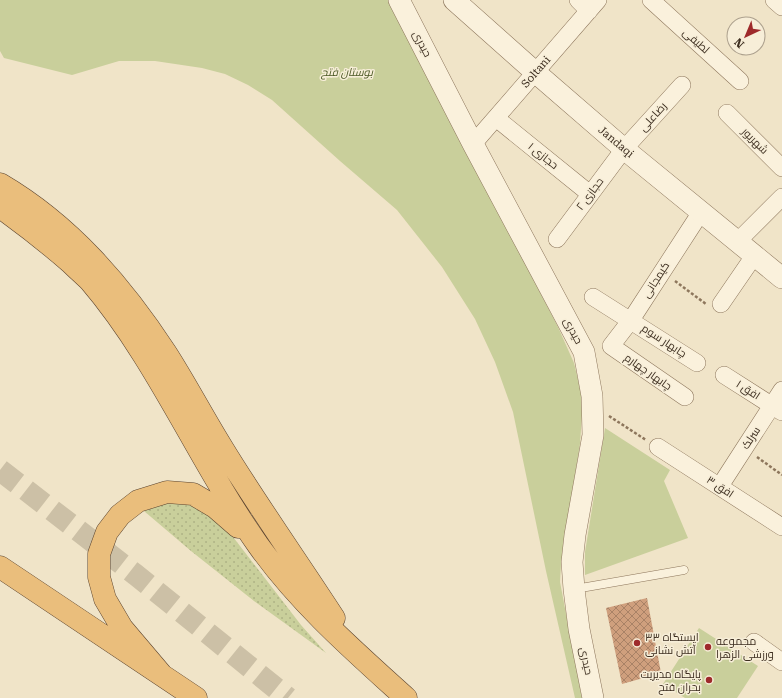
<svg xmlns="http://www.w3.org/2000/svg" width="782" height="698" font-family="'Roboto Serif',Cairo,serif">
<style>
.grass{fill:url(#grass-dots)}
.park{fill:#c9cf9b}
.building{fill:url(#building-cross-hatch)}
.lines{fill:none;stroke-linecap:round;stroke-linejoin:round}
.trunk-tunnel{stroke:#ccc0a6;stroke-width:22;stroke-dasharray:22 11;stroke-linecap:butt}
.service-casing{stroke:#8d765c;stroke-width:9}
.minor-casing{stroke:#8d765c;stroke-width:18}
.tertiary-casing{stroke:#8d765c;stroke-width:22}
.trunk-casing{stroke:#5b4430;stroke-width:23}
.path{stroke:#8d765c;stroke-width:2.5;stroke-dasharray:3 2;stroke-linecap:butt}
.service{stroke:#faf1dc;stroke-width:8}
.minor{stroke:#faf1dc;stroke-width:17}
.tertiary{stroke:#faf1dc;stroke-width:21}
.trunk{stroke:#eabe7c;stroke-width:22}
.poi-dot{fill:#9e2a2b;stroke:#f7eed8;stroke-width:1.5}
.labels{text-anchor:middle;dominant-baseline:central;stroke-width:3;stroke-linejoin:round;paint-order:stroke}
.street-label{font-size:11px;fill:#3d2e20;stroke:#f7eed8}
.park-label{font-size:11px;font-style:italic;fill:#4d5a26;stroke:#f7eed8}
.poi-label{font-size:11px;fill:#3d2e20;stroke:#f7eed8;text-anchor:start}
</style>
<defs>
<pattern id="grass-dots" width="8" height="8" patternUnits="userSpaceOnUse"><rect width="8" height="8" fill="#c9cf9b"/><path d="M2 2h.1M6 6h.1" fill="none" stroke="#aeb285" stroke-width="1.8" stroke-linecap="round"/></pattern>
<pattern id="building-cross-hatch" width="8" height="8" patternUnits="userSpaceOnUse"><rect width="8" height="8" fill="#cf9f7d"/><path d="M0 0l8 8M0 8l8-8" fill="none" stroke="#a98266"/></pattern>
</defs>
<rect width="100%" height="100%" fill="#f0e4c8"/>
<path class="grass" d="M 164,503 L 186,503 L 209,513 L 230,533 L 301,625 L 326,653 L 254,601 L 191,551 L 144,511 Z"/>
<path class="park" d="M 0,0 L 389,0 L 558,327 L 574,363 L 583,400 L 580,444 L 561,564 L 560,582 L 582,698 L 575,698 L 546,571 L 513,412 L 495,362 L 475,319 L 442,267 L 397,210 L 340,161 L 272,100 L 248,85 L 225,74 L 202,68 L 155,61 L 119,61 L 72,75 L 4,58 L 0,51 Z
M 605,428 L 670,470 L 664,481 L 688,538 L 585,575 L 585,552 Z
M 699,628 L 758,666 L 737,698 L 685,698 L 663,684 Z"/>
<path class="building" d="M 647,598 L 661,673 L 622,684 L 606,608 Z"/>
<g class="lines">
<path class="trunk-tunnel" d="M 0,470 L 136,575 L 288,698"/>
<defs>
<path id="service" d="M 575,589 L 684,570"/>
<path id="minor" d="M 578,0 L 589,11
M 651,0 L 740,81
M 774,0 L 782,7
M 727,113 L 782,168
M 496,118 L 590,194
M 473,144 L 598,0
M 557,239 L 624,149 L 682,85
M 738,241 L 782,197
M 593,297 L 697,363
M 721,304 L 754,256
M 724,375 L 782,412
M 685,397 L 611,346 L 631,320 L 701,212
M 658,447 L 782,527
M 720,486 L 782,390
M 754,642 L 782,662"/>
<path id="tertiary" d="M 399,0 L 473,144 L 584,352 L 592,396 L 593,435 L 575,535 L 572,562 L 574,589 L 579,629 L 593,698
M 454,0 L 535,72 L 624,149 L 782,278"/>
<path id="trunk" d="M 0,184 C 70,225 122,286 166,353 C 186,384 203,417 223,449 C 258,506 297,561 334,618
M 0,207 C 25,225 48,243 71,263 C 77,269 84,275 90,281 C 158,361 198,460 258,545 C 299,603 353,650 406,698
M 0,567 L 196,698
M 161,674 L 122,628 L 105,599 L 99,577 L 99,554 L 107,532 L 120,515 L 138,501 L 167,492 L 193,494 L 215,507 L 238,527"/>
</defs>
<use href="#service" class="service-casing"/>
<use href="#minor" class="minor-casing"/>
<use href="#tertiary" class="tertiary-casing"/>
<use href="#trunk" class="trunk-casing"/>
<path class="path" d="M 675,281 L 706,304
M 609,416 L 646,440
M 757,457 L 782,475"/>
<use href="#service" class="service"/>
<use href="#minor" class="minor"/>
<use href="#tertiary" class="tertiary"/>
<use href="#trunk" class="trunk"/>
</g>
<g class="poi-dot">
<circle cx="637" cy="643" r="4"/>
<circle cx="708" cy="647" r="4"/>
<circle cx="709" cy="680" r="4"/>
</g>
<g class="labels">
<g class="street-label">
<text transform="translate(696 41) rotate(42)">لطیفی</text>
<text transform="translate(422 44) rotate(63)">حیدری</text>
<text transform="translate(536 72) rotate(-49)">Soltani</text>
<text transform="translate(653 117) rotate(-48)">رضاعلی</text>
<text transform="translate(755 141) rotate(45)">شهریور</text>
<text transform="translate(616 142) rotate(40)">Jandaqi</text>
<text transform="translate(543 156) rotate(39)">حجازی ۱</text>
<text transform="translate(590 194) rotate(-53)">حجازی ۲</text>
<text transform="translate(656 280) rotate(-57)">کیمجانی</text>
<text transform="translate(573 331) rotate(62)">حیدری</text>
<text transform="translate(664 341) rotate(33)">چابهار سوم</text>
<text transform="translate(648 372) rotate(35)">چابهار چهارم</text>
<text transform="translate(748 390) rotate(33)">افق ۱</text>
<text transform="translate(751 438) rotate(-57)">سرلک</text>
<text transform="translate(720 487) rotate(33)">افق ۳</text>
<text transform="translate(586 661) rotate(78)">حیدری</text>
</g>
<g class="park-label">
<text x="347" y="72">بوستان فتح</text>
</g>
<g class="poi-label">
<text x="645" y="637">ایستگاه ۳۳<tspan x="645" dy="13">آتش نشانی</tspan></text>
<text x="716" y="641">مجموعه<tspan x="716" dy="13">ورزشی الزهرا</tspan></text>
<text x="701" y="674" text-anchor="end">پایگاه مدیریت<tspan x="701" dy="13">بحران فتح</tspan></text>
</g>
</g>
<g transform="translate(746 36) rotate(224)"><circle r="19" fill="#f7eed8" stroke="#ada18e"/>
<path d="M0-3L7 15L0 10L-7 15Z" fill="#9e2a2b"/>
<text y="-6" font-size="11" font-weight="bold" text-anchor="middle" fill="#3d2e20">N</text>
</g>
</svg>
